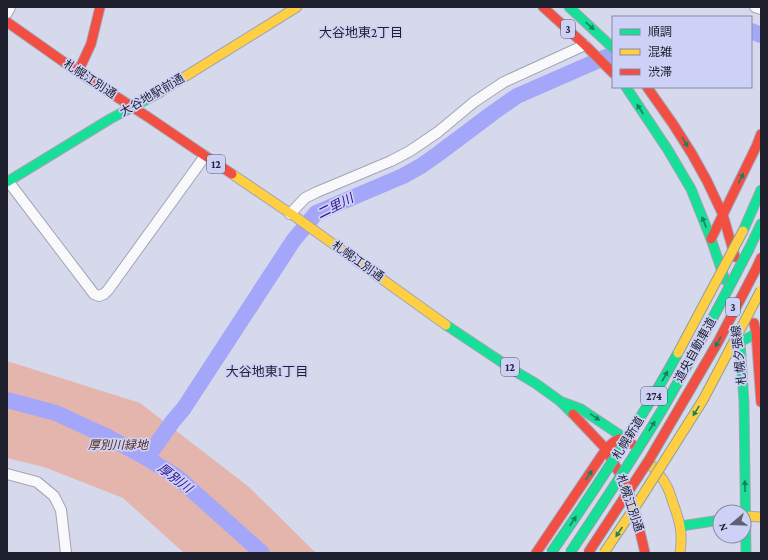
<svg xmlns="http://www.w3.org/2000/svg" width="768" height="560" font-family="'Crimson Pro','Noto Sans JP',serif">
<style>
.green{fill:#e4b5ac}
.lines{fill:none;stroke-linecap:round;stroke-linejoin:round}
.river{stroke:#a4a6f9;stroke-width:16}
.street-casing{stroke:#a3a4b4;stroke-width:12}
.fast-casing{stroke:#a3a4b4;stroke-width:11}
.slow-casing{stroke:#a3a4b4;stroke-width:11}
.jam-casing{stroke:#a3a4b4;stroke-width:11}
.street{stroke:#f9f9fc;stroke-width:10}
.fast{stroke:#16e098;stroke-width:9}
.slow{stroke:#ffcf43;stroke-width:9}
.jam{stroke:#f24e42;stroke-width:9}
.fast-bridge-casing{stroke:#8b9ea0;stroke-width:11;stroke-linecap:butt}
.slow-bridge-casing{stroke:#8b9ea0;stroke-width:11;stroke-linecap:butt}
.jam-bridge-casing{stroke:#8b9ea0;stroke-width:11;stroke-linecap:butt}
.fast-bridge{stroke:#16e098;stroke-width:9}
.slow-bridge{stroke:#ffcf43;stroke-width:9}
.jam-bridge{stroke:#f24e42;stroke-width:9}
.oneway{fill:#1a8062}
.labels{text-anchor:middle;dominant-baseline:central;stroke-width:3.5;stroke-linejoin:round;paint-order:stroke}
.shield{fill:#cdd1f5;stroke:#535569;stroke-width:1}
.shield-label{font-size:11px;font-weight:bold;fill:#1f202d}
.street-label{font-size:12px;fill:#1f202d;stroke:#cdd1f5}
.park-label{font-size:12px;font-style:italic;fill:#5a2b19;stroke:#cdd1f5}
.neighbourhood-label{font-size:13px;fill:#1f202d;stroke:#cdd1f5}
.water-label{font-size:13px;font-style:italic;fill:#2e098f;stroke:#cdd1f5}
</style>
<rect width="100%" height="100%" fill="#d6d8ec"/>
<path class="green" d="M 7,361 L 140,403 L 249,487 L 316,553 L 184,553 L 123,498 L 44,467 L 7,458 Z"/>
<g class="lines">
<path class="river" d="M 751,31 L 761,35
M 7,400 L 56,413 L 110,438 L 143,456 L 176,476 L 262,553
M 143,456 L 151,452 L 173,421 L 184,408 L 293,241 L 316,213 L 403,176 L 421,166 L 438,154 L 494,112 L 517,96 L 613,54"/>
<defs>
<path id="street" d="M 755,7 L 761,9
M 7,13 L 10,7
M 8,181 L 94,294 L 99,296 L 104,294 L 108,290 L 205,156
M 290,214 L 305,198 L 317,192 L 391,161 L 410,151 L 438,132 L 474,102 L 504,82 L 585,45
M 7,474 L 37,482 L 54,496 L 61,510 L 66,553"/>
<path id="fast" d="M 569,7 L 613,48
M 626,87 L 668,150 L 691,189 L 711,239 L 725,280
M 7,182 L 110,119 L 157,94
M 743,231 L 761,190
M 749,249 L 761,224
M 446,325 L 518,373 L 535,383 L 560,401 L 573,414
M 738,331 L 740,342 L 744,402 L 746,553
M 740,342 L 761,331
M 562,402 L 581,409 L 626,439
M 681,526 L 720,520"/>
<path id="slow" d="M 157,94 L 297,7
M 232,174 L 297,218 L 446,325
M 651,465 C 656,471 661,476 665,483 C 669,489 671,496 673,503 C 680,522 683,533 680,553
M 744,516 L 761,517"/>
<path id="jam" d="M 543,7 L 585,45 L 613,73
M 7,22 L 78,72 L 148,117 L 232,174
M 78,72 L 91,44 L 100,7
M 647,87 L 673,124 L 692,154 L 707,181 L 723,215 L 735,257
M 711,239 L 756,147 L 761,134
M 755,271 L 761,258
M 754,323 L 756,332 L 761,402
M 573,414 L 606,449 L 627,487 L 637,519 L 645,553
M 536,553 L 606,449 C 615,440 620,434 632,444"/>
</defs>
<use href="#street" class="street-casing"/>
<use href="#fast" class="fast-casing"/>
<use href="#slow" class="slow-casing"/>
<use href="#jam" class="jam-casing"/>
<use href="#street" class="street"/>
<use href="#fast" class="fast"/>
<use href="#slow" class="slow"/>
<use href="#jam" class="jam"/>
<defs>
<path id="fast-bridge" d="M 551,553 C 596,488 640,422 678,353
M 570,553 C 601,506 633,459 662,410 C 693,357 721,303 749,249"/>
<path id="slow-bridge" d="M 678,353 L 743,231
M 604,553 L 639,501 L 703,400 L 761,290"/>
<path id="jam-bridge" d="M 588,553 L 649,460 L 718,342 L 755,271"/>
</defs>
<use href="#fast-bridge" class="fast-bridge-casing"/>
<use href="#slow-bridge" class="slow-bridge-casing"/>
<use href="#jam-bridge" class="jam-bridge-casing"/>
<use href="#fast-bridge" class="fast-bridge"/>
<use href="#slow-bridge" class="slow-bridge"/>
<use href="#jam-bridge" class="jam-bridge"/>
</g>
<defs><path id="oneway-solid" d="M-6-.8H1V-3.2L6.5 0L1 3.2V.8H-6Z"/></defs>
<g class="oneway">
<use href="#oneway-solid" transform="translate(590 26) rotate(42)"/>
<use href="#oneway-solid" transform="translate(640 109) rotate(-123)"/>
<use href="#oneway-solid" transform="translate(685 142) rotate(59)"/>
<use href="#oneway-solid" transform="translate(741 178) rotate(-64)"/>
<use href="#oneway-solid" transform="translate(704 222) rotate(-112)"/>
<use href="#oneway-solid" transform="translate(718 342) rotate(119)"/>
<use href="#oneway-solid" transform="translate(665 376) rotate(-61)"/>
<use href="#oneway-solid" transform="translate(696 411) rotate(122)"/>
<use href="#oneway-solid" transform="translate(595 417) rotate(34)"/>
<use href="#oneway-solid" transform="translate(652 426) rotate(-58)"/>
<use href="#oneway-solid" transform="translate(589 475) rotate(-56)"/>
<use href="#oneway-solid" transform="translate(745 486) rotate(-91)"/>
<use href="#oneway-solid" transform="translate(573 521) rotate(-56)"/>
<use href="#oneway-solid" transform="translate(619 532) rotate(124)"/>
</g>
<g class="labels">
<g class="shield">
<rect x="561" y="20" width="14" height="18" rx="3"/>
<rect x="207" y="155" width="18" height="18" rx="3"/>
<rect x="726" y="298" width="14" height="18" rx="3"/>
<rect x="501" y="358" width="18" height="18" rx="3"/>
<rect x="641" y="387" width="26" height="18" rx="3"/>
</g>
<g class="shield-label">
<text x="568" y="29">3</text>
<text x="216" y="164">12</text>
<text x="733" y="307">3</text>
<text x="510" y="367">12</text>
<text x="654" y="396">274</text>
</g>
<g class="street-label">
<text transform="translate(90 79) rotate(33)">札幌江別通</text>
<text transform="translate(152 95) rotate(-30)">大谷地駅前通</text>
<text transform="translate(358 261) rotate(35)">札幌江別通</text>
<text transform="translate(695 350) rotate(-61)">道央自動車道</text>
<text transform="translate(739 355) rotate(-96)">札幌夕張線</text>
<text transform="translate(628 438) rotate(-58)">札幌新道</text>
<text transform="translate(630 503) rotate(71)">札幌江別通</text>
</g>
<g class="park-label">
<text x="118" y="445">厚別川緑地</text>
</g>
<g class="neighbourhood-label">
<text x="361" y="32">大谷地東2丁目</text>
<text x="267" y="371">大谷地東1丁目</text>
</g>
<g class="water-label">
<text transform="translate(335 206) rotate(-27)">二里川</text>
<text transform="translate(175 478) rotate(37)">厚別川</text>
</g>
</g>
<rect width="768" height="560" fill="none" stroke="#1f202d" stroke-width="16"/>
<rect x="612" y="16" width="140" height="72" fill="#cdd1f5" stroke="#878aa5"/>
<rect x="620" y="29" width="20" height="6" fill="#16e098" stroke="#878aa5"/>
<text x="648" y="36" font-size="12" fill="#1f202d">順調</text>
<rect x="620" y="49" width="20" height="6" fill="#ffcf43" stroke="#878aa5"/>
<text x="648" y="56" font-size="12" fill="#1f202d">混雑</text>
<rect x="620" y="69" width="20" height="6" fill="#f24e42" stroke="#878aa5"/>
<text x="648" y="76" font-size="12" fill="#1f202d">渋滞</text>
<g transform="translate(732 524) rotate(251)"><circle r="19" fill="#cdd1f5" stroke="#878aa5"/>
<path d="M0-3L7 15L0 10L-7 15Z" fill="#5f6070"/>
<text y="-6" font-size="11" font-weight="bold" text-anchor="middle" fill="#1f202d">N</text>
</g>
</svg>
